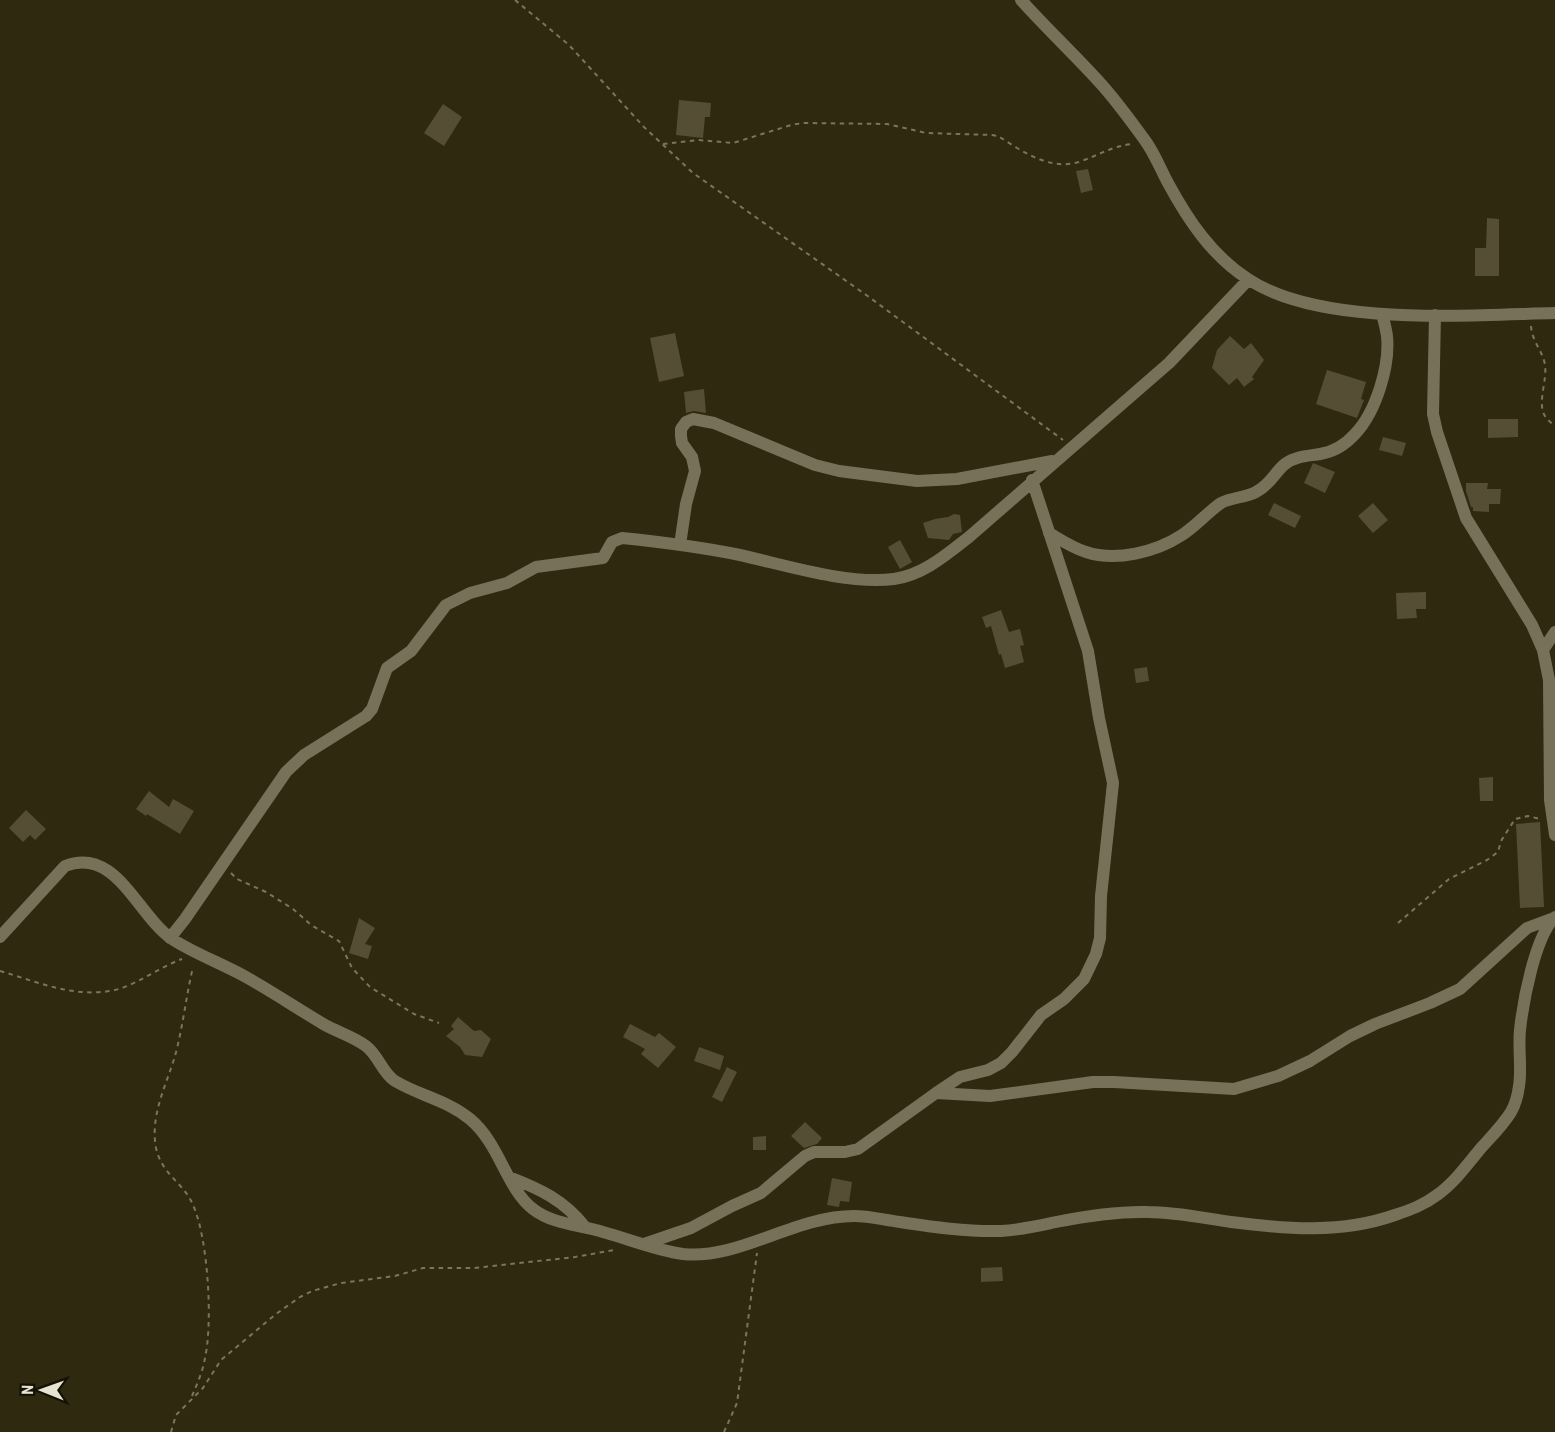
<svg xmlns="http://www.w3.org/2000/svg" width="1555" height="1432" font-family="'Roboto Condensed',sans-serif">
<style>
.building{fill:#554e34}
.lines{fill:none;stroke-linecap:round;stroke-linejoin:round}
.path{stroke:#7b755f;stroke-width:2;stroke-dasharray:4.5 4.5;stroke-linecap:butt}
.street{stroke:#77715a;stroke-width:12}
</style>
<rect width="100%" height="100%" fill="#2f290f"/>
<path class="building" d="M 679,100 L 711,103 L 710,117 L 705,117 L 703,138 L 676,135 Z
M 443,104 L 462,117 L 444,146 L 424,133 Z
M 1088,169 L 1093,190 L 1081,193 L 1076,171 Z
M 1487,218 L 1499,219 L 1499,276 L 1475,276 L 1475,248 L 1486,248 Z
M 675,333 L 684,376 L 659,382 L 650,338 Z
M 1230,336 L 1244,349 L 1251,343 L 1264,360 L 1252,377 L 1254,379 L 1244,387 L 1237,378 L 1229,385 L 1212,368 L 1217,350 Z
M 1327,370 L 1366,382 L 1361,399 L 1364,400 L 1357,418 L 1316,404 Z
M 704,389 L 706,413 L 694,411 L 686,413 L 684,392 Z
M 1488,419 L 1518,419 L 1518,437 L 1488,438 Z
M 1383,437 L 1406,443 L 1402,456 L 1379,450 Z
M 1313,463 L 1335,472 L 1325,493 L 1304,483 Z
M 1466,483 L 1488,483 L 1487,489 L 1501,489 L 1500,504 L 1489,504 L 1489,512 L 1473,511 L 1473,507 L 1471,507 L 1466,491 Z
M 1274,503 L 1301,516 L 1295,528 L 1268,515 Z
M 1373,503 L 1388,520 L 1373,533 L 1358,516 Z
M 954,514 L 960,515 L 962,532 L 953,534 L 949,540 L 928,538 L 923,523 L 935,519 L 948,517 Z
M 900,540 L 912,562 L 900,569 L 888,547 Z
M 1426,592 L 1426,609 L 1416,609 L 1417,618 L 1397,619 L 1396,593 Z
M 1001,610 L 1009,632 L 1020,629 L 1024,645 L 1020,646 L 1024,662 L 1005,668 L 1001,654 L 999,655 L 991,626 L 986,628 L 982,617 Z
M 1147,667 L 1149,681 L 1136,683 L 1134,669 Z
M 1493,777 L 1493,801 L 1480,801 L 1479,778 Z
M 149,791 L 169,807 L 173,799 L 194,811 L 180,834 L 147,814 L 146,816 L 136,809 Z
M 26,810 L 46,829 L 35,840 L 30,835 L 23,842 L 9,828 Z
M 1540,822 L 1544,907 L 1520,908 L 1516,824 Z
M 359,918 L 375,928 L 365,944 L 372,946 L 368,959 L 349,953 Z
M 458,1017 L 474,1031 L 481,1030 L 491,1039 L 482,1057 L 465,1055 L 460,1047 L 446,1036 L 454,1029 L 451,1026 Z
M 630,1024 L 655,1037 L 659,1033 L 676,1047 L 658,1068 L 641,1054 L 645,1049 L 623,1037 Z
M 699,1047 L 724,1056 L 720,1070 L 694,1061 Z
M 727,1067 L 737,1072 L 722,1102 L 712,1097 Z
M 805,1122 L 822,1138 L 817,1144 L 804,1148 L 791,1136 Z
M 766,1136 L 766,1150 L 753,1150 L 753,1137 Z
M 832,1178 L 852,1182 L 849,1202 L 840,1201 L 839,1207 L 827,1205 Z
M 1002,1267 L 1003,1281 L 981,1282 L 981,1268 Z"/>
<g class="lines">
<path class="path" d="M 515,0 L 569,45 L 644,127 L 693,173 L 869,297 L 1063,440
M 663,144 L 698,140 L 733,143 L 791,125 L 803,123 L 887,124 L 926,133 L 992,135 L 998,136 C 1022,151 1049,171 1079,162 C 1097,156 1112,146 1132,144
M 1531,326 C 1532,342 1543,351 1545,365 C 1547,380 1539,398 1543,412 C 1545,418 1550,422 1555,426
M 231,873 L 237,879 L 266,892 L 293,909 L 311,925 L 339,941 L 352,968 L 370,987 L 414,1014 L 439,1023
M 1398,923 L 1449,879 L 1487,860 L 1498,852 L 1501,841 L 1515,819 L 1528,816 L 1540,819
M 0,971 C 38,982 78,1000 119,989 C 141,982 160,967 182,959
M 192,1396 C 197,1384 203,1371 205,1358 C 213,1322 208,1238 193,1205 C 184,1183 162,1175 156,1148 C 150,1115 166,1086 175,1056 C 183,1027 186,996 193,967
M 171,1432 L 176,1415 L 203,1388 L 221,1360 L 276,1314 L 300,1297 L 312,1291 L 341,1283 L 395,1276 L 423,1268 L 474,1268 L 575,1257 L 614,1250
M 724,1432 L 737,1403 L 757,1253"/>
<path class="street" d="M 1021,0 C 1047,29 1076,56 1102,85 C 1117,102 1131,121 1144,139 C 1154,152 1160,168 1168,183 C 1188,220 1212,256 1248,279 C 1320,327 1470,315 1555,313
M 1435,315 L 1433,414 L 1437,432 L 1466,518 L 1532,625 L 1543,650 L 1549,680 L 1550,800 L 1555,835
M 1049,533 C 1061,540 1073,548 1086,552 C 1116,562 1156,552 1182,535 C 1196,526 1209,511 1221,503 C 1232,497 1245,498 1256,492 C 1271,484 1274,473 1285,464 C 1295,456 1309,456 1320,454 C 1333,452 1346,444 1355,434 C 1376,412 1390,366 1387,336 C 1386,329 1384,321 1382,314
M 680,545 L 686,504 L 695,471 L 692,457 L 682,443 L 681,436 L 681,429 L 686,422 L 693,419 L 714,423 L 815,465 L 839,471 L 917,481 L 957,479 L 1052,461
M 1543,650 L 1555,632
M 0,937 L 65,866 C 116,846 137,915 172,939 C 195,954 221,963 246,977 C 273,992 298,1009 325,1025 C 338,1032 354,1037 366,1046 C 379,1056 382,1073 395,1081 C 420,1096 447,1100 470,1119 C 500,1144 506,1188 533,1209 C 552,1224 580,1225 603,1232 C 629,1239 655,1250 683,1254 C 739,1260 794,1216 854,1216 C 869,1216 884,1220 900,1222 C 933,1227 967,1232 1001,1231 C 1020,1230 1037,1226 1056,1222 C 1086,1216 1117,1211 1148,1212 C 1176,1212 1203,1218 1231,1222 C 1286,1229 1341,1234 1395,1215 C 1410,1210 1424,1205 1437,1195 C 1454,1183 1468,1164 1481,1148 C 1491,1137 1503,1125 1511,1112 C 1515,1105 1518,1094 1519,1086 C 1522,1068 1518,1049 1520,1030 C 1523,1002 1535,936 1555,917
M 170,938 L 185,919 L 286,772 L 304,755 L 366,716 L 372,709 L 387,668 L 411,651 L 446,605 L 470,593 L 507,583 L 536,567 L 603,558 L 612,542 L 622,538 C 661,542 701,547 740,555 C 785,565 848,585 894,579 C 923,575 946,555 969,537 L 1169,363 L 1248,280
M 936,1093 L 960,1077 L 988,1070 L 1001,1063 L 1012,1052 L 1041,1015 L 1064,999 L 1084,979 L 1096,954 L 1100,938 L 1101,896 L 1113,783 L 1099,718 L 1088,651 L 1032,480
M 509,1177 C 540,1189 564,1200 585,1227
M 644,1244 L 691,1228 L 732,1206 L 761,1193 L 805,1156 L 814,1152 L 845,1152 L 858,1149 L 936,1093 L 990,1096 L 1093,1082 L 1114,1082 L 1234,1089 L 1278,1076 L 1310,1061 L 1350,1036 L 1375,1024 L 1430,1003 L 1460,989 L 1527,928 L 1551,919"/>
</g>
<g transform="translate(42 1390) rotate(271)" stroke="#141207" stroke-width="4.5" paint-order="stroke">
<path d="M0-4.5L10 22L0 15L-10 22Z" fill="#e7e3d3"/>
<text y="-9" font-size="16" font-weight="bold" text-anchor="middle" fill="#e7e3d3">N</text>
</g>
</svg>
